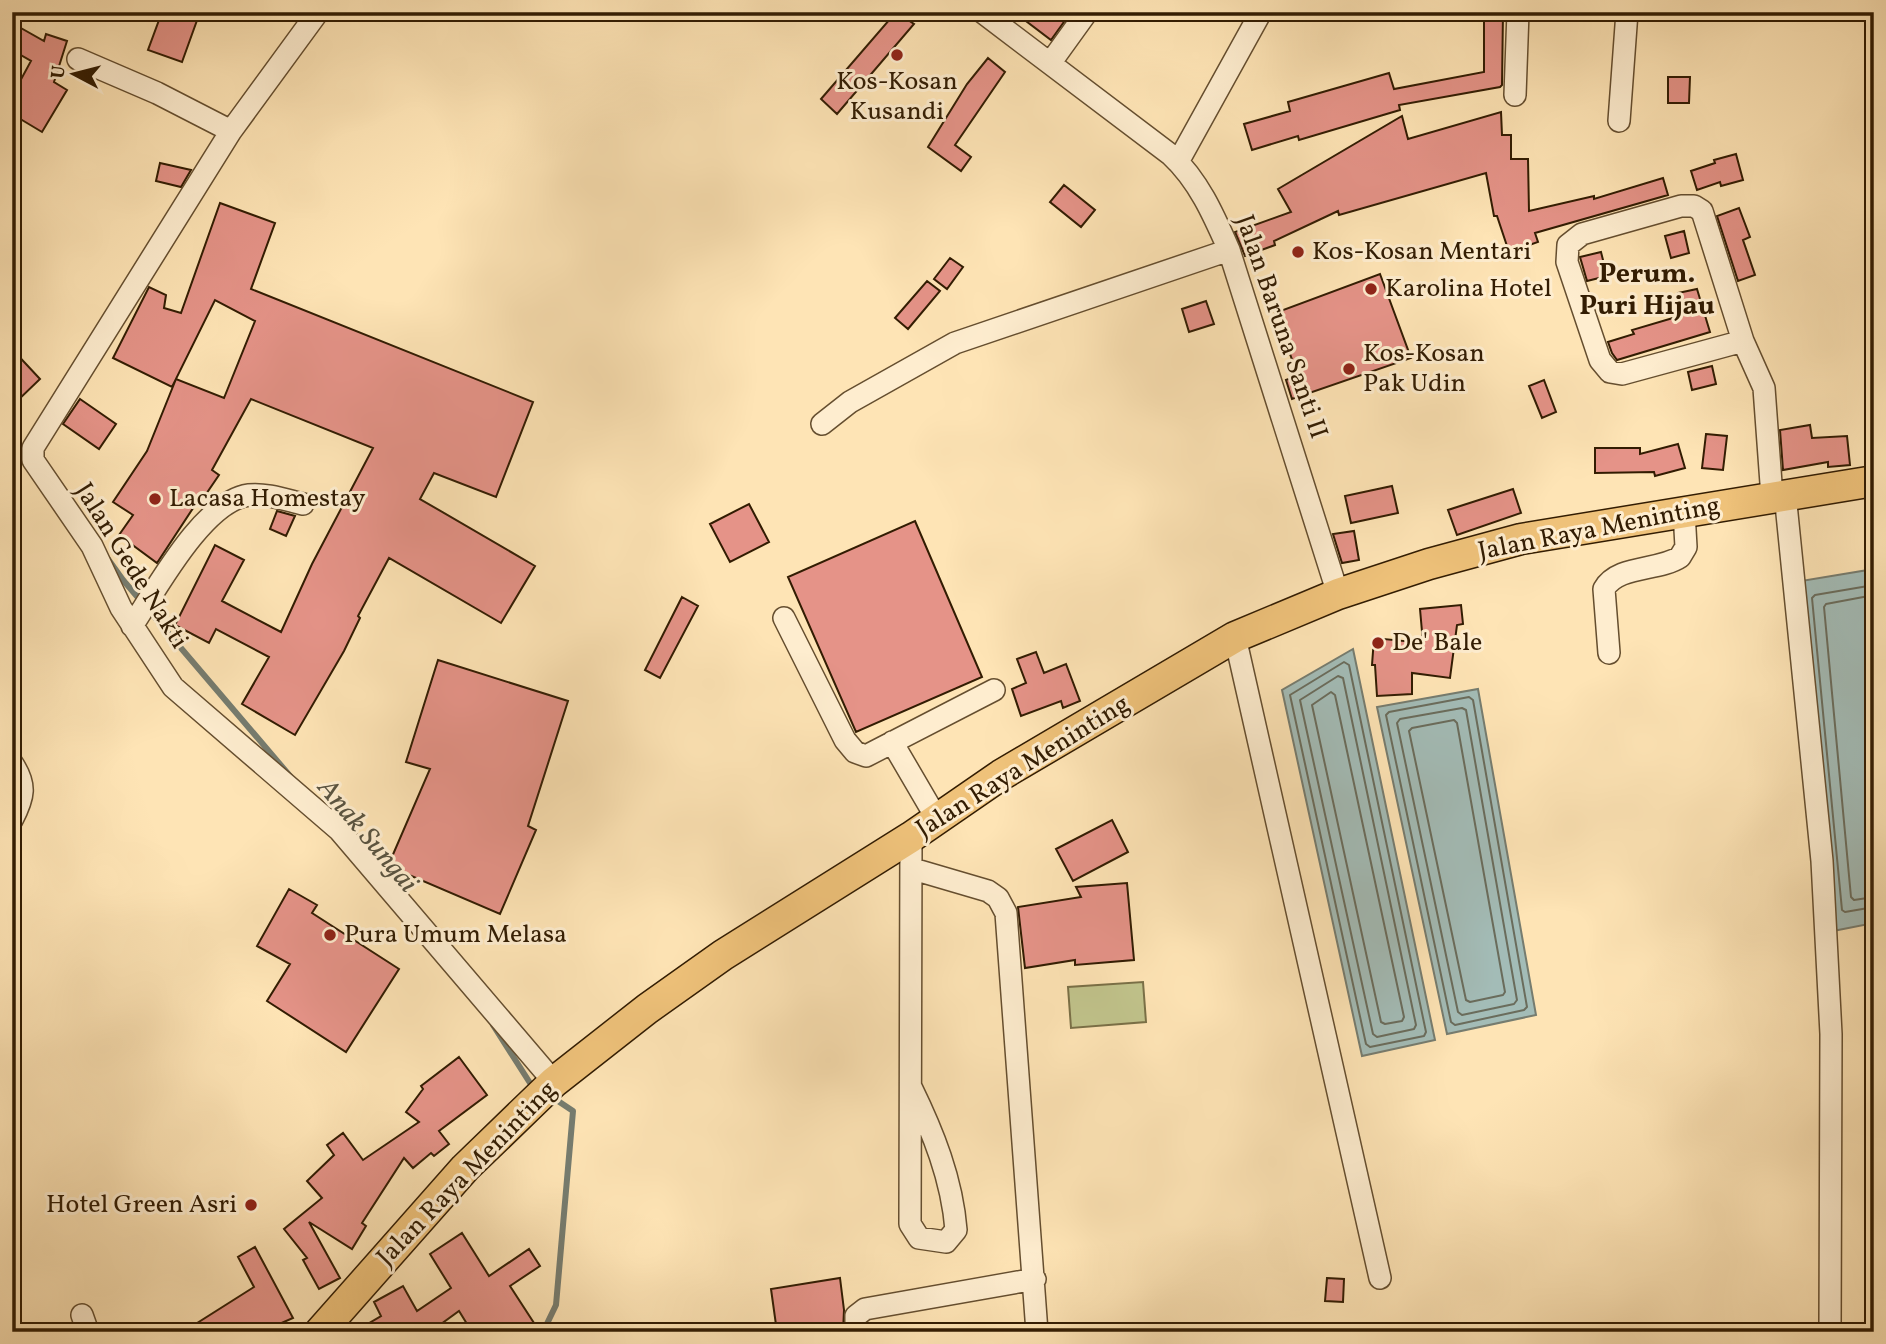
<svg xmlns="http://www.w3.org/2000/svg" width="1886" height="1344" font-family="Vollkorn,serif">
<style>
.green{fill:#c1c48c;stroke:#7a7047;stroke-width:2}
.water{fill:#a3bcb7;stroke:#767c6f;stroke-width:2}
.lines{fill:none;stroke-linecap:round;stroke-linejoin:round}
.shore{stroke:#6a6c5c;stroke-width:2}
.stream{stroke:#767c6f;stroke-width:6}
.building{fill:#e59388;stroke:#321c02;stroke-width:2}
.minor-casing{stroke:#654e2f;stroke-width:24}
.highway-casing{stroke:#321c02;stroke-width:33}
.minor{stroke:#feedcf;stroke-width:21}
.highway{stroke:#efc27a;stroke-width:30}
.poi-dot{fill:#8f2418;stroke:#feedcf;stroke-width:2.5}
.labels{text-anchor:middle;dominant-baseline:central;stroke-width:6;stroke-linejoin:round;paint-order:stroke}
.poi-label{font-size:26px;fill:#321c02;stroke:#feedcf;text-anchor:start}
.street-label{font-size:26px;fill:#321c02;stroke:#feedcf}
.neighbourhood-label{font-size:28px;font-weight:bold;fill:#321c02;stroke:#feedcf}
.water-label{font-size:28px;font-style:italic;fill:#5a5441;stroke:#feedcf}
</style>
<rect width="100%" height="100%" fill="#fee4b5"/>
<filter id="stains"><feTurbulence type="fractalNoise" baseFrequency=".00286" numOctaves="4"/><feColorMatrix values="0 0 0 0 .2 0 0 0 0 .09 0 0 0 0 .02 0 0 0 .5 -.17"/></filter>
<radialGradient id="worn" r=".72"><stop offset=".6" stop-color="#630" stop-opacity="0"/><stop offset="1" stop-color="#630" stop-opacity=".3"/></radialGradient>
<path class="green" d="M 1143,982 L 1146,1022 L 1071,1028 L 1068,987 Z"/>
<path class="water" d="M 1874,569 L 1874,923 L 1828,932 L 1795,582 Z
M 1353,649 L 1435,1040 L 1362,1056 L 1282,690 Z
M 1478,689 L 1536,1015 L 1447,1034 L 1377,707 Z"/>
<g class="lines">
<path class="shore" d="M 1874,585 L 1815,595 L 1812,598 L 1842,910 L 1845,912 L 1874,907
M 1874,595 L 1826,604 L 1824,607 L 1851,897 L 1854,900 L 1874,897
M 1344,662 L 1349,665 L 1426,1032 L 1424,1036 L 1370,1047 L 1366,1044 L 1290,695 Z
M 1338,676 L 1343,678 L 1416,1025 L 1414,1029 L 1377,1037 L 1373,1034 L 1300,700 Z
M 1331,692 L 1335,695 L 1404,1017 L 1402,1021 L 1385,1024 L 1381,1022 L 1312,705 Z
M 1469,697 L 1473,700 L 1527,1007 L 1524,1010 L 1455,1025 L 1451,1022 L 1386,715 L 1389,712 Z
M 1462,708 L 1466,710 L 1517,1000 L 1514,1004 L 1462,1015 L 1458,1012 L 1397,723 L 1400,719 Z
M 1454,720 L 1457,723 L 1505,992 L 1503,995 L 1470,1002 L 1466,1000 L 1409,731 L 1412,728 Z"/>
<path class="stream" d="M 12,456 L 28,458
M 108,559 L 123,580 L 290,776
M 493,1025 L 530,1083 L 537,1088
M 543,1332 L 556,1305 L 573,1111 L 552,1097"/>
</g>
<path class="building" d="M 162,12 L 200,12 L 182,62 L 148,50 Z
M 896,12 L 914,24 L 837,114 L 821,99 Z
M 1014,12 L 1071,12 L 1051,40 Z
M 1484,12 L 1503,12 L 1502,85 L 1500,87 L 1399,105 L 1400,110 L 1299,140 L 1298,136 L 1252,150 L 1244,124 L 1290,111 L 1288,102 L 1389,73 L 1394,89 L 1484,72 Z
M 12,23 L 44,41 L 46,34 L 67,41 L 54,82 L 67,90 L 42,132 L 12,114 L 12,96 L 31,61 L 12,50 Z
M 988,58 L 1005,72 L 955,145 L 971,157 L 961,171 L 928,147 L 967,84 Z
M 1668,77 L 1690,77 L 1689,103 L 1668,103 Z
M 1501,112 L 1502,135 L 1511,135 L 1511,159 L 1528,159 L 1529,211 L 1594,196 L 1594,199 L 1663,178 L 1668,195 L 1535,233 L 1538,242 L 1509,252 L 1497,216 L 1494,216 L 1486,173 L 1339,215 L 1338,211 L 1274,241 L 1275,245 L 1245,256 L 1235,232 L 1291,212 L 1278,189 L 1402,116 L 1408,139 Z
M 1736,154 L 1743,180 L 1721,186 L 1720,182 L 1697,190 L 1691,171 L 1715,163 L 1714,160 Z
M 160,163 L 191,170 L 181,187 L 156,181 Z
M 1064,185 L 1095,210 L 1081,227 L 1050,202 Z
M 220,203 L 275,223 L 251,289 L 533,402 L 496,497 L 434,473 L 420,499 L 535,566 L 501,623 L 389,558 L 358,616 L 360,618 L 344,651 L 295,735 L 242,704 L 269,657 L 216,629 L 209,643 L 175,625 L 215,545 L 244,560 L 222,601 L 281,632 L 312,564 L 373,448 L 251,399 L 212,470 L 219,475 L 204,497 L 201,496 L 157,563 L 119,535 L 133,515 L 113,502 L 147,451 L 176,379 L 224,398 L 255,321 L 215,300 L 172,387 L 113,358 L 149,287 L 166,295 L 164,308 L 181,313 Z
M 1739,208 L 1750,237 L 1743,240 L 1755,275 L 1738,281 L 1717,216 Z
M 1684,231 L 1689,253 L 1671,258 L 1665,236 Z
M 1601,252 L 1607,276 L 1587,281 L 1580,257 Z
M 950,258 L 963,267 L 947,289 L 934,279 Z
M 1380,274 L 1411,358 L 1292,399 L 1286,380 L 1298,376 L 1275,313 Z
M 927,281 L 940,291 L 908,329 L 895,318 Z
M 1697,289 L 1710,332 L 1617,360 L 1612,353 L 1608,342 L 1634,334 L 1632,330 L 1683,315 L 1678,293 Z
M 1206,301 L 1214,324 L 1189,332 L 1182,309 Z
M 12,349 L 40,379 L 12,406 Z
M 1712,366 L 1716,384 L 1692,390 L 1688,372 Z
M 1544,380 L 1556,412 L 1542,418 L 1529,386 Z
M 80,399 L 116,424 L 99,449 L 63,424 Z
M 1810,425 L 1812,438 L 1847,436 L 1850,465 L 1828,467 L 1828,462 L 1783,470 L 1780,430 Z
M 1706,434 L 1727,436 L 1723,470 L 1702,468 Z
M 1678,444 L 1685,468 L 1655,476 L 1654,472 L 1595,473 L 1595,448 L 1640,448 L 1640,454 Z
M 1392,486 L 1398,513 L 1351,523 L 1345,496 Z
M 1513,489 L 1521,513 L 1457,535 L 1448,510 Z
M 749,504 L 769,542 L 730,562 L 710,524 Z
M 277,511 L 295,516 L 286,536 L 270,529 Z
M 915,521 L 982,677 L 856,732 L 788,577 Z
M 1354,531 L 1359,560 L 1342,563 L 1333,534 Z
M 682,597 L 698,606 L 660,678 L 645,670 Z
M 1461,605 L 1463,624 L 1457,625 L 1450,678 L 1412,673 L 1412,694 L 1377,696 L 1375,665 L 1372,665 L 1374,638 L 1423,643 L 1420,609 Z
M 1036,652 L 1044,673 L 1066,664 L 1080,701 L 1063,708 L 1061,701 L 1021,716 L 1012,689 L 1026,683 L 1017,659 Z
M 438,660 L 568,701 L 528,826 L 536,830 L 500,914 L 388,866 L 430,769 L 406,762 Z
M 1112,820 L 1128,852 L 1073,881 L 1056,849 Z
M 1127,883 L 1134,960 L 1075,965 L 1075,960 L 1025,968 L 1018,907 L 1081,897 L 1076,887 Z
M 289,889 L 317,905 L 312,913 L 399,969 L 346,1052 L 267,1001 L 290,964 L 257,946 Z
M 459,1057 L 487,1095 L 439,1131 L 449,1144 L 434,1156 L 431,1153 L 413,1168 L 404,1158 L 362,1223 L 366,1226 L 352,1249 L 309,1222 L 340,1278 L 319,1289 L 303,1260 L 307,1258 L 284,1229 L 322,1198 L 307,1181 L 334,1155 L 327,1145 L 343,1133 L 363,1160 L 419,1122 L 406,1112 L 423,1089 L 421,1086 Z
M 462,1233 L 489,1276 L 529,1249 L 540,1266 L 510,1286 L 534,1323 L 521,1332 L 472,1332 L 459,1311 L 430,1332 L 354,1332 L 381,1316 L 374,1302 L 403,1286 L 417,1311 L 451,1288 L 430,1254 Z
M 255,1247 L 293,1318 L 261,1332 L 183,1332 L 254,1287 L 238,1257 Z
M 840,1278 L 844,1310 L 843,1332 L 777,1332 L 771,1289 Z
M 1327,1278 L 1344,1279 L 1343,1302 L 1325,1301 Z"/>
<g class="lines">
<defs>
<path id="minor" d="M 318,12 L 231,131 L 33,448 L 33,460 L 92,546 L 121,608 L 173,687 L 339,830 L 554,1082
M 982,12 L 1171,155 C 1199,181 1214,216 1229,250 L 1338,594
M 78,59 L 157,93 L 231,131
M 1051,62 L 1087,12
M 1515,95 L 1518,12
M 1619,121 L 1627,12
M 1178,162 L 1261,12
M 1743,341 L 1622,374 L 1610,372 L 1600,360 L 1567,262 L 1568,245 L 1582,234 L 1681,206 L 1694,206 L 1702,211 L 1743,341 L 1764,388 L 1772,497
M 822,424 L 850,402 L 955,343 L 1229,250
M 1785,494 L 1822,861 L 1831,1034 L 1830,1332
M 784,618 L 845,740 L 855,752 L 866,756 L 994,690
M 132,626 C 156,590 203,501 249,495 C 266,493 286,500 303,504
M 1235,637 L 1380,1278
M 1609,653 L 1604,589 C 1617,565 1659,571 1680,557 L 1686,547 L 1684,512
M 892,742 L 937,819
M 12,763 C 27,785 24,797 12,820
M 913,869 L 988,891 L 998,898 L 1006,913 L 1037,1332
M 911,1087 C 933,1132 952,1179 956,1230 L 946,1242 L 919,1238 L 910,1224 L 911,837
M 82,1315 L 88,1332
M 856,1332 L 856,1316 L 865,1309 L 1035,1279"/>
<path id="highway" d="M 320,1332 L 465,1168 L 554,1082 L 647,1009 L 723,955 L 911,837 L 1001,775 L 1235,637 L 1338,594 L 1429,564 L 1521,539 L 1874,481"/>
</defs>
<use href="#minor" class="minor-casing"/>
<use href="#highway" class="highway-casing"/>
<use href="#minor" class="minor"/>
<use href="#highway" class="highway"/>
</g>
<g class="poi-dot">
<circle cx="897" cy="55" r="7"/>
<circle cx="1298" cy="252" r="7"/>
<circle cx="1371" cy="289" r="7"/>
<circle cx="1349" cy="369" r="7"/>
<circle cx="155" cy="499" r="7"/>
<circle cx="1378" cy="643" r="7"/>
<circle cx="330" cy="935" r="7"/>
<circle cx="251" cy="1205" r="7"/>
</g>
<g class="labels">
<g class="poi-label">
<text x="897" y="82" text-anchor="middle">Kos-Kosan<tspan x="897" dy="30">Kusandi</tspan></text>
<text x="1312" y="252">Kos-Kosan Mentari</text>
<text x="1385" y="289">Karolina Hotel</text>
<text x="1363" y="354">Kos-Kosan<tspan x="1363" dy="30">Pak Udin</tspan></text>
<text x="169" y="499">Lacasa Homestay</text>
<text x="1392" y="643">De' Bale</text>
<text x="344" y="935">Pura Umum Melasa</text>
<text x="237" y="1205" text-anchor="end">Hotel Green Asri</text>
</g>
<g class="street-label">
<text transform="translate(1281 327) rotate(71)">Jalan Baruna Santi II</text>
<text transform="translate(1599 529) rotate(-11)">Jalan Raya Meninting</text>
<text transform="translate(131 566) rotate(58)">Jalan Gede Nakti</text>
<text transform="translate(1023 767) rotate(-32)">Jalan Raya Meninting</text>
<text transform="translate(467 1174) rotate(-46)">Jalan Raya Meninting</text>
</g>
<g class="neighbourhood-label">
<text x="1647" y="274">Perum.<tspan x="1647" dy="32">Puri Hijau</tspan></text>
</g>
<g class="water-label">
<text transform="translate(367 836) rotate(50)">Anak Sungai</text>
</g>
</g>
<rect width="1886" height="1344" fill="none" stroke="#fee4b5" stroke-width="42"/>
<rect x="14" y="14" width="1858" height="1316" fill="none" stroke="#321c02" stroke-width="3.5"/>
<rect x="21" y="21" width="1844" height="1302" fill="none" stroke="#321c02" stroke-width="2"/>
<g transform="translate(74 74) rotate(277)" stroke="#feedcf" stroke-width="5" paint-order="stroke">
<path d="M0-5L12 26L0 18L-12 26Z" fill="#321c02"/>
<text y="-10" font-size="19" font-weight="bold" text-anchor="middle" fill="#321c02">U</text>
</g>
<rect width="100%" height="100%" filter="url(#stains)"/>
<rect width="100%" height="100%" fill="url(#worn)"/>
</svg>
